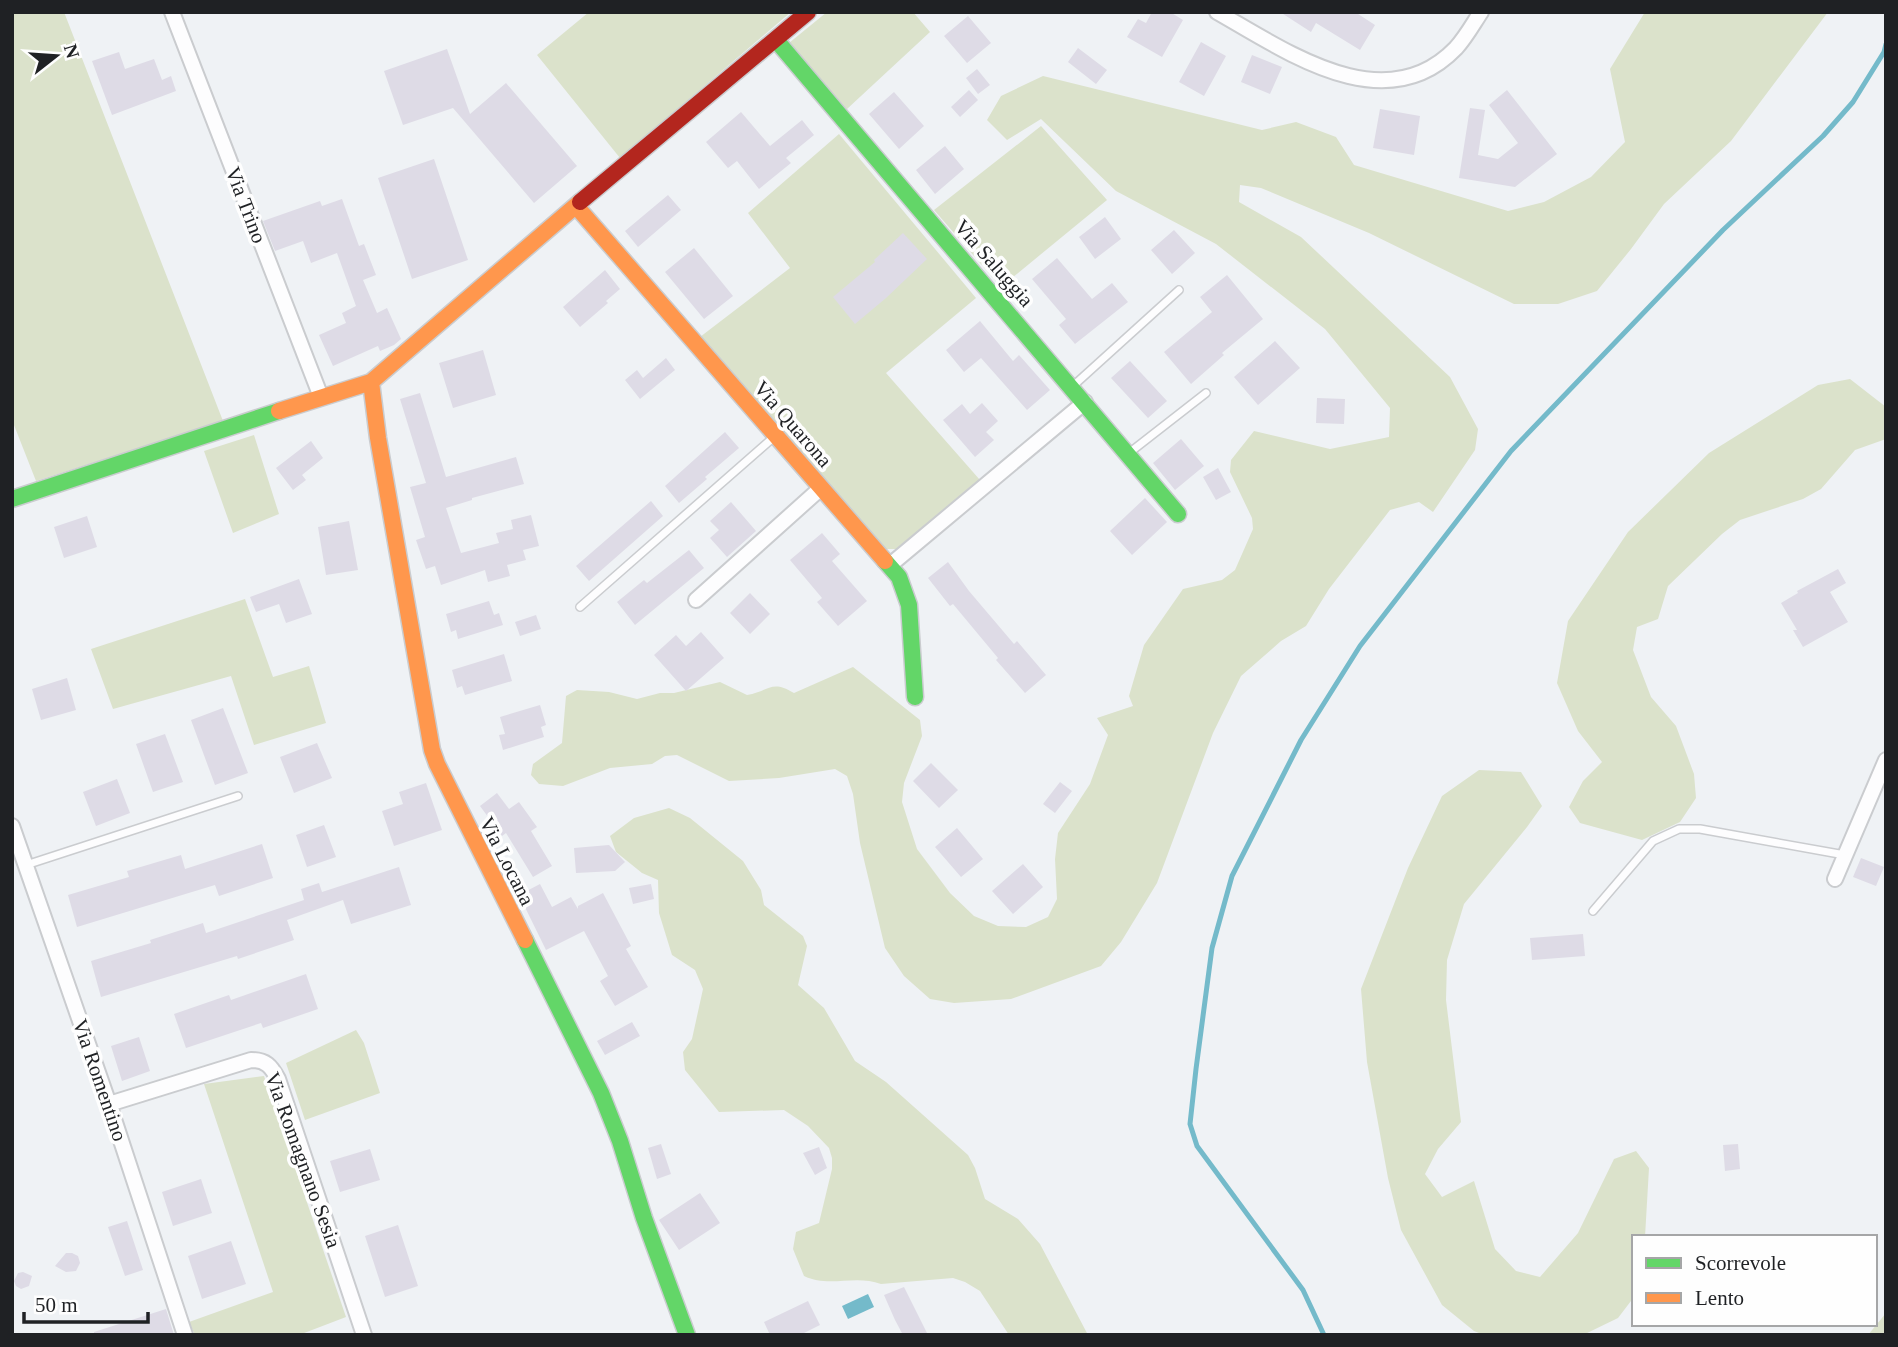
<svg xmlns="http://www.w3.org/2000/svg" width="1898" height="1347" font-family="'Times New Roman',serif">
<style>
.green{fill:#dbe2cb}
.water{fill:#74baca}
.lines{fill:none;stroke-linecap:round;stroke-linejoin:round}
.stream{stroke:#74baca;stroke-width:5}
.building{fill:#dedbe6}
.lane-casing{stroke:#cacccf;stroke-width:10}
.street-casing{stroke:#cacccf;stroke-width:18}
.fast-casing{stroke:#cacccf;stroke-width:19}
.slow-casing{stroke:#cacccf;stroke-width:19}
.jam-casing{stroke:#cacccf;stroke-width:19}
.lane{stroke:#fdfdfe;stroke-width:7}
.street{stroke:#fdfdfe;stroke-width:14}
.fast{stroke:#63d668;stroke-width:16}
.slow{stroke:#ff974d;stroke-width:16}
.jam{stroke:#b3261e;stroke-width:16}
.labels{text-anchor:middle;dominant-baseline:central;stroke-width:7;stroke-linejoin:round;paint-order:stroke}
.street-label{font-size:21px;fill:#1f2124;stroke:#fefefe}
</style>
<rect width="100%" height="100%" fill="#eff2f5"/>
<path class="green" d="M 12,12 L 64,12 L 223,421 L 36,481 L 12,420 Z
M 589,12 L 791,12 L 620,158 L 537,55 Z
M 827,12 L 913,12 L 930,32 L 847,109 L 789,43 Z
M 1645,12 L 1828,12 L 1731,141 L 1664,204 L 1631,249 L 1597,291 L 1558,304 L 1514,304 L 1369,233 L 1261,188 L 1240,185 L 1239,202 L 1301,237 L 1450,377 L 1478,429 L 1475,450 L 1433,512 L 1419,502 L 1390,510 L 1329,589 L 1306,626 L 1281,641 L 1241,676 L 1213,733 L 1157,883 L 1121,942 L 1101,966 L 1011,999 L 954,1003 L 930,999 L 904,976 L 885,948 L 860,843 L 853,794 L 847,776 L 835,769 L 779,778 L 729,781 L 677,755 L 665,756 L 652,764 L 610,768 L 563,786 L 539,784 L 531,775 L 533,764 L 562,743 L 566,696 L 577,690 L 609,692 L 637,699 L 660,693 L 674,693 L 720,682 L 747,695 C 770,691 771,679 794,693 L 853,667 L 920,720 L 922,736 L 904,783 L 902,802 L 917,849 L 950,893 L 974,916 L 998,926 L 1026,927 L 1048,917 L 1057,899 L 1055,859 L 1058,833 L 1090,784 L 1108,735 L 1097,718 L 1133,706 L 1129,696 L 1144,645 L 1183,589 L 1222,580 L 1235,570 L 1253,529 L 1252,518 L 1230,472 L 1231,460 L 1254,431 L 1330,449 L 1389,437 L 1390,408 L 1325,329 L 1216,244 L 1116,191 L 1041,119 L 1007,140 L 987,120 L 1001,96 L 1043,76 L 1262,130 L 1296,122 L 1336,137 L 1354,165 L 1508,211 L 1544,202 L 1591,177 L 1625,142 L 1610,69 Z
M 1041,126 L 1107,200 L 1001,287 L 934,210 Z
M 839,134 L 976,298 L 886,373 L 980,480 L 900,549 L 882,549 L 700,337 L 790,268 L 748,213 Z
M 1850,379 L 1886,407 L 1886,439 L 1855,450 L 1821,489 L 1803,499 L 1740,520 L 1722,534 L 1668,586 L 1658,619 L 1637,627 L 1633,650 L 1651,697 L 1676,726 L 1694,774 L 1696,798 L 1680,822 L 1642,840 L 1580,823 L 1569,807 L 1583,781 L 1602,762 L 1578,731 L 1557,683 L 1568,621 L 1628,532 L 1709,453 L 1818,385 Z
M 254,435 L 279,514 L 233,533 L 204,451 Z
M 245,599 L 273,677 L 309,666 L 326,723 L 254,745 L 231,676 L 113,709 L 91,649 Z
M 1479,770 L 1521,772 L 1542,806 L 1527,827 L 1464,904 L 1447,960 L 1446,1000 L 1461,1122 L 1438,1149 L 1425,1174 L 1442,1197 L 1474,1181 L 1495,1249 L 1516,1271 L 1540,1277 L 1578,1233 L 1614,1159 L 1636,1151 L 1649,1168 L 1645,1237 L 1634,1237 L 1634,1297 L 1618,1318 L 1583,1335 L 1484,1335 L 1474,1331 L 1442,1305 L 1401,1230 L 1388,1178 L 1367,1062 L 1361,989 L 1408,868 L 1442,796 Z
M 669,808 L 690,818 L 743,861 L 761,890 L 764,905 L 803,936 L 807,946 L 798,985 L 824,1008 L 855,1061 L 886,1082 L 968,1155 L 975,1168 L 985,1199 L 1018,1219 L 1040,1244 L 1088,1335 L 1009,1335 L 980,1291 L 965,1282 L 953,1278 L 881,1284 C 855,1274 829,1288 804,1276 L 793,1249 L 796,1232 L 819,1223 L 832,1169 L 832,1158 L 829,1148 L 808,1126 L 784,1110 L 719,1112 L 685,1070 L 683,1052 L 692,1039 L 703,989 L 695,970 L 672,955 L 659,913 L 658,880 L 642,873 L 616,852 L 610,836 L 634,818 Z
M 356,1030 L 364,1043 L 380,1093 L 305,1120 L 286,1063 Z
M 264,1076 L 346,1317 L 299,1335 L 195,1335 L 189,1322 L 273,1292 L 204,1084 Z
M 1886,1313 L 1886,1335 L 1868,1335 Z"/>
<path class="water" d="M 868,1294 L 874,1307 L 848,1319 L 842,1306 Z"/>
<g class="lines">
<path class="stream" d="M 1324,1335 L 1303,1290 L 1197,1146 L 1190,1124 L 1196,1069 L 1212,948 L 1232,876 L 1301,740 L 1360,646 L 1511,451 L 1723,230 L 1823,136 L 1853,102 L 1884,52 L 1886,44"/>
</g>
<path class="building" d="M 1152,12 L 1170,12 L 1183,20 L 1162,57 L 1127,37 L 1138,19 L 1146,23 Z
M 1280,12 L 1355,12 L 1375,25 L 1360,50 L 1316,23 L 1311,32 Z
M 968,16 L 991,43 L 967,63 L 944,36 Z
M 1201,42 L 1226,56 L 1204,96 L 1179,82 Z
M 1078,48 L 1107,70 L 1096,84 L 1068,62 Z
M 447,49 L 470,114 L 506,83 L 577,166 L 534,203 L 453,108 L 403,125 L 384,71 Z
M 119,52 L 125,69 L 154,59 L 162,80 L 171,76 L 176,91 L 112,115 L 92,61 Z
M 1252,55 L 1282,67 L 1270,94 L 1241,82 Z
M 977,69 L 990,85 L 978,94 L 966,78 Z
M 969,90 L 978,100 L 960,117 L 951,107 Z
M 1507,90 L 1557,154 L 1515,187 L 1459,178 L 1470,108 L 1485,110 L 1478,155 L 1498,159 L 1518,143 L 1489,105 Z
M 894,92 L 924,126 L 899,149 L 869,114 Z
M 1380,109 L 1420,116 L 1414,155 L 1373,148 Z
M 741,112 L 770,146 L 802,120 L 814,135 L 786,158 L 791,163 L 759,189 L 737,161 L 728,168 L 706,142 Z
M 945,146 L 964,169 L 935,194 L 916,170 Z
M 434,159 L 468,260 L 412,279 L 378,178 Z
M 668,195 L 681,210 L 638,247 L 625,231 Z
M 342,199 L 359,246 L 364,244 L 376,275 L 363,280 L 377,313 L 387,308 L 401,339 L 394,345 L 380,351 L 378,346 L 333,366 L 319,335 L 346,323 L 342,313 L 356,306 L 337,253 L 311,263 L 303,241 L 275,251 L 263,221 L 320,201 L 322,206 Z
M 1105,217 L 1121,239 L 1095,259 L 1079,237 Z
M 1174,230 L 1195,253 L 1172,274 L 1151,250 Z
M 903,233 L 927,259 L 886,298 L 855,324 L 833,297 L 875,262 L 874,260 Z
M 694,248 L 733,296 L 704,319 L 665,272 Z
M 1057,258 L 1092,299 L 1112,283 L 1128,302 L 1075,344 L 1059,325 L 1066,319 L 1032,279 Z
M 605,270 L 620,289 L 606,301 L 608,303 L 580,327 L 563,307 Z
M 1227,275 L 1263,319 L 1222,353 L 1224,355 L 1191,384 L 1164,352 L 1212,312 L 1200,297 Z
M 980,321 L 1013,361 L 1019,355 L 1050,390 L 1027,410 L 981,358 L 964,372 L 946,350 Z
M 1275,341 L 1300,368 L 1258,405 L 1234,377 Z
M 483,350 L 496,395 L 453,408 L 439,363 Z
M 666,358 L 675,370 L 640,399 L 625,380 L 637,370 L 643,378 Z
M 1130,361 L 1167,401 L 1148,418 L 1111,378 Z
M 420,393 L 446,477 L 516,457 L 524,484 L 472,498 L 472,500 L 446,508 L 461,553 L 499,543 L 496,533 L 513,529 L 511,520 L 531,515 L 539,546 L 523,550 L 526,560 L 507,565 L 510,576 L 488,582 L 485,570 L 441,585 L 435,566 L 426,569 L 416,540 L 425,537 L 410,487 L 426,483 L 400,399 Z
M 1317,398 L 1345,399 L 1344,424 L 1316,423 Z
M 982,403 L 998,421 L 986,432 L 994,440 L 975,457 L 943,420 L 962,404 L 970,414 Z
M 725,432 L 739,448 L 705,477 L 707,479 L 679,503 L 665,486 Z
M 1181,439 L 1204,466 L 1175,490 L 1153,463 Z
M 311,441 L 323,458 L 302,475 L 306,480 L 293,490 L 276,468 Z
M 1218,468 L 1231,492 L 1216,500 L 1203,477 Z
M 1145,498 L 1167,522 L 1132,555 L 1110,531 Z
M 651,501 L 663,516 L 589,581 L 576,566 Z
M 731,502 L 756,531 L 727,557 L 710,538 L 719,530 L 710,521 Z
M 87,516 L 97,547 L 64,558 L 54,527 Z
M 349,521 L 358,570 L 326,575 L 318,527 Z
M 822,533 L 840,554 L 832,561 L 867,601 L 838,626 L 817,602 L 822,598 L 790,560 Z
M 689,550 L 704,568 L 635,625 L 617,602 L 644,580 L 647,583 Z
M 948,562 L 969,591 L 1014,644 L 1017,641 L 1046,675 L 1025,693 L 996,660 L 998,658 L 953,604 L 950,606 L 928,578 Z
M 1838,569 L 1846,583 L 1830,592 L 1848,622 L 1803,647 L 1793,630 L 1797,630 L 1781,603 L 1798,593 L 1797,591 Z
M 299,579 L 312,614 L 286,623 L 279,604 L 256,612 L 250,597 Z
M 750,593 L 770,614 L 750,634 L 730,613 Z
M 489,601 L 494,615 L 499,613 L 503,625 L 458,639 L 456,630 L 451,632 L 446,614 Z
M 536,615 L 541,629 L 520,636 L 515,622 Z
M 701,632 L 724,658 L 686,691 L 654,655 L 676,635 L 686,646 Z
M 504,654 L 512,681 L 465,695 L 462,686 L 457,688 L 452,670 Z
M 67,678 L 76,710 L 41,720 L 32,689 Z
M 540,705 L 546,725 L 541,727 L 544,737 L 503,750 L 499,735 L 505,734 L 500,717 Z
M 223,708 L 248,773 L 215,785 L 191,720 Z
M 165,734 L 183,782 L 153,792 L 136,744 Z
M 317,743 L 332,778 L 294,793 L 280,757 Z
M 931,763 L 958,790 L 939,808 L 913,781 Z
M 117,779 L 130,813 L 96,826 L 83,792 Z
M 1060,782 L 1072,791 L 1055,813 L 1043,804 Z
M 426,783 L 442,830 L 394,846 L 382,811 L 403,804 L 399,792 Z
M 497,793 L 509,809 L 519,802 L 537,827 L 531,831 L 552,866 L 533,877 L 506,833 L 502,836 L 480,806 Z
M 324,825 L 336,857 L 307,867 L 296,835 Z
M 957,828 L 983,859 L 961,877 L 935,847 Z
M 262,844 L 273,878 L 219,896 L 215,885 L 77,927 L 68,895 L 129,877 L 127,871 L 181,855 L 185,869 Z
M 609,845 L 625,862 L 615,871 L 576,873 L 574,848 Z
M 1861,858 L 1884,867 L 1876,886 L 1853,877 Z
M 1023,864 L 1043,887 L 1013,914 L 992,891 Z
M 399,867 L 411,905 L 351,924 L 343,900 L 287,920 L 294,940 L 238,959 L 237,956 L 101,997 L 91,961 L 151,943 L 150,940 L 203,923 L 206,933 L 304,900 L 301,889 L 319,883 L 322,892 Z
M 540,884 L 552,907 L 571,897 L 578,909 L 578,906 L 603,893 L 631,946 L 626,949 L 648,987 L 615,1006 L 600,981 L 608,976 L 584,931 L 546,950 L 519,895 Z
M 651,884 L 654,899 L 633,904 L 629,888 Z
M 1583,934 L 1585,956 L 1532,960 L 1530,938 Z
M 306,974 L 318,1009 L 263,1028 L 261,1023 L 186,1048 L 174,1014 L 229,995 L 231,1000 Z
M 632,1022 L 640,1036 L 605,1055 L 597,1041 Z
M 139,1037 L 150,1071 L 122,1081 L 111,1046 Z
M 661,1144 L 671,1174 L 657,1179 L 648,1148 Z
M 1738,1144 L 1740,1169 L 1725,1171 L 1723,1145 Z
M 819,1147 L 827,1168 L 815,1175 L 803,1153 Z
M 370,1149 L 380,1180 L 340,1192 L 330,1161 Z
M 201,1179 L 212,1213 L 173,1226 L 162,1192 Z
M 700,1193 L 720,1223 L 679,1250 L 659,1220 Z
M 127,1221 L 143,1270 L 125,1276 L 108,1227 Z
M 398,1225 L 418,1286 L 385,1297 L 365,1236 Z
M 231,1241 L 246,1284 L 202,1299 L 188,1256 Z
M 66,1253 L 72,1253 L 78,1256 L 80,1263 L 76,1271 L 66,1272 L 55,1266 Z
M 23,1272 L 32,1276 L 29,1286 L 21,1289 L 16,1286 L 14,1281 L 18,1273 Z
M 904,1287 L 928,1335 L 903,1335 L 895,1320 L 884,1295 Z
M 808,1301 L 820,1325 L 800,1335 L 770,1335 L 764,1322 Z
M 166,1309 L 174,1335 L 94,1335 L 94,1332 Z"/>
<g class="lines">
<defs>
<path id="lane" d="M 1073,386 L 1179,290
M 1129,453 L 1206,393
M 580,607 L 774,437
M 26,865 L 238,796
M 1593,911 L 1653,841 L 1679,829 L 1700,829 L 1845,855"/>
<path id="street" d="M 172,12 L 321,397
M 1217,12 C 1286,51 1385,122 1456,48 C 1466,37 1473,24 1481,12
M 889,566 L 1085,402
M 696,600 L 821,488
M 12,826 L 109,1104 L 185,1335
M 1835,879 L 1886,760
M 109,1104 L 251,1060 C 266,1060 271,1066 278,1079 L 364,1335"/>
<path id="fast" d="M 776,40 L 1178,514
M 12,499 L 279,411
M 885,561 L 899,577 L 909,605 L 915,697
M 525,940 L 601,1093 L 620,1141 L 644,1218 L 687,1335"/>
<path id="slow" d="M 576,206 L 885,561
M 371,382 L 378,438 L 432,750 L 437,764 L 525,940
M 279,411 L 371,382 L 580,202"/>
<path id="jam" d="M 580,202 L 808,12"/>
</defs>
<use href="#lane" class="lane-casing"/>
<use href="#street" class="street-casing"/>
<use href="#fast" class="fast-casing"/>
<use href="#slow" class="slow-casing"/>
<use href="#jam" class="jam-casing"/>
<use href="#lane" class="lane"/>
<use href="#street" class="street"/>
<use href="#fast" class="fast"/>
<use href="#slow" class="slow"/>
<use href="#jam" class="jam"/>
</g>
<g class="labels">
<g class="street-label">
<text transform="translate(246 205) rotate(69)">Via Trino</text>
<text transform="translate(994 263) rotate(49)">Via Saluggia</text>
<text transform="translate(793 424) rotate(49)">Via Quarona</text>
<text transform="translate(507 861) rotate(63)">Via Locana</text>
<text transform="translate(100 1080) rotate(71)">Via Romentino</text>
<text transform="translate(303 1160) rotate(70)">Via Romagnano Sesia</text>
</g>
</g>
<rect width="1898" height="1347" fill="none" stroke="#1f2124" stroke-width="28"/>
<rect x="1632" y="1235" width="245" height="91" fill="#fefefe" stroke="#a5a6a7" stroke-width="2"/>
<rect x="1646" y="1258" width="35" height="10" fill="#63d668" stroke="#a5a6a7" stroke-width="2"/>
<text x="1695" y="1270" font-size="21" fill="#1f2124">Scorrevole</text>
<rect x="1646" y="1293" width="35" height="10" fill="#ff974d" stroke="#a5a6a7" stroke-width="2"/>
<text x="1695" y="1305" font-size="21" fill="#1f2124">Lento</text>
<g transform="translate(56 56) rotate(73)" stroke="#fefefe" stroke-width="5" paint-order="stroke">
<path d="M0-5L12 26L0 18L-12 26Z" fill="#1f2124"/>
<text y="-10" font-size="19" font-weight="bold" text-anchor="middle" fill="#1f2124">N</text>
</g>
<path d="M24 1312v10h124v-10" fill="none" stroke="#1f2124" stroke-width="3.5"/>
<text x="35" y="1312" font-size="21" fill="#1f2124" stroke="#fefefe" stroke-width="5" paint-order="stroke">50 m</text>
</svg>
